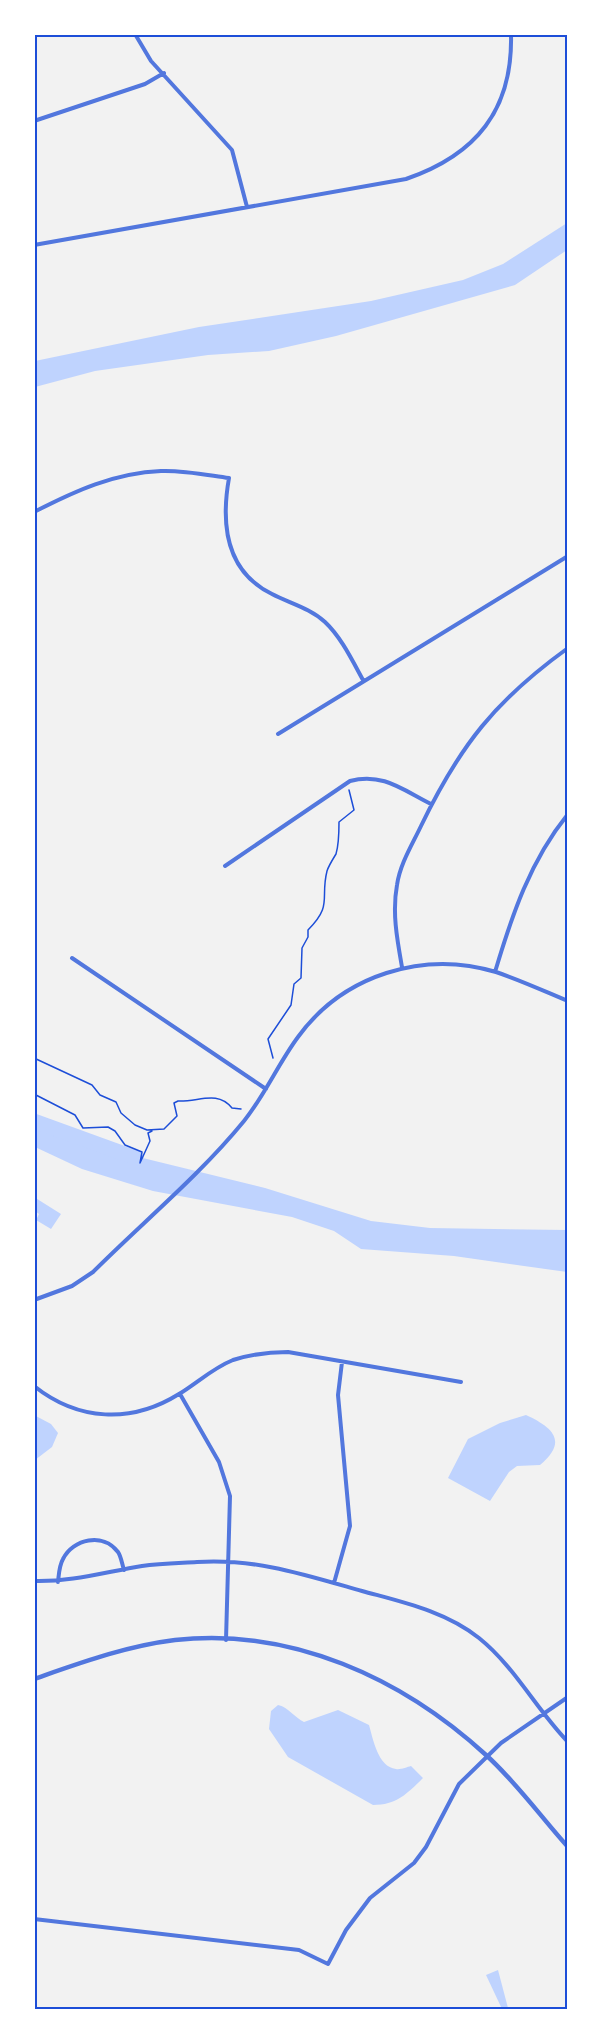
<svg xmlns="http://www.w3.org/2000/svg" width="602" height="2044" font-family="'Titillium Web',sans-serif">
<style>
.water{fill:#bfd3fe}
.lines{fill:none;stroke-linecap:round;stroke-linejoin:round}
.river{stroke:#bfd3fe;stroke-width:15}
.path{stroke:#1d4ed8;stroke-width:1.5}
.minor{stroke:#5277de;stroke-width:4}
.tertiary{stroke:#5277de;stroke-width:4.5}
.neatline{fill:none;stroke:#1d4ed8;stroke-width:2}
</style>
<rect width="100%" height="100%" fill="#f2f2f2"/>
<path class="water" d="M 567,223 L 567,250 L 515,285 L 336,336 L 269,351 L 208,355 L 95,371 L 35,387 L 35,361 L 199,327 L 371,301 L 463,280 L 503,264 Z
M 35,1119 L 102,1148 L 265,1188 L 371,1221 L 430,1228 L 567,1230 L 567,1272 L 454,1256 L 361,1249 L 334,1231 L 292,1217 L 153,1191 L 82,1169 L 35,1147 Z
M 34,1197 L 61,1214 L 51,1229 L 36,1220 L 39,1214 L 35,1211 Z
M 34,1415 L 51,1424 L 58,1433 L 52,1447 L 35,1460 Z
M 526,1415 C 552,1427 569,1441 540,1465 L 517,1466 L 509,1472 L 490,1501 L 448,1478 L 468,1439 L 500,1423 Z
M 278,1705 C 288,1707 294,1717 304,1722 L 338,1710 L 369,1725 C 373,1739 378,1767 396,1769 C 400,1770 407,1767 411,1766 L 423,1778 C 407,1794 396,1805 373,1805 L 288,1757 L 269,1729 L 271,1711 Z
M 498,1970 L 508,2008 L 502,2009 L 486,1975 Z"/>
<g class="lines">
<path class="river" d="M 34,1121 L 136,1158"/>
<path class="path" d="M 34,1058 L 92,1085 L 100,1095 L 116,1102 L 121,1113 L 135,1125 L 147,1130 L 164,1129 L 177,1116 L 174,1103 L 178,1101 C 199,1102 217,1090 232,1108 L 241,1109
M 273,1058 L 268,1039 L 291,1005 L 294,984 L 301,978 L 302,948 L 308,937 L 308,930 C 333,905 320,899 327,871 C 329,865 333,859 336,854 C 339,844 339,832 339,822 L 354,810 L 349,790
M 34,1094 L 75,1115 L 83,1128 L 108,1127 L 115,1131 L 125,1145 L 142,1152 L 140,1163 L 150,1141 L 148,1133 L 152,1131"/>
<path class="minor" d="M 135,34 L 151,61 L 232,150 L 247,207
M 34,121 L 145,84 L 164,73
M 34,245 L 406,179 C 476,155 513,110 511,34
M 34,512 C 75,491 114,473 161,471 C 183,470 207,475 229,478 C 221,523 225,571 272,594 C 289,603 310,608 325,622 C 341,637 352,660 363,680
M 278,734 L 568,556
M 225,866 L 350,781 C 382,772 403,790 431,804
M 72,958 L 266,1089
M 402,967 C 397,939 392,912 397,885 C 400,864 412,845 421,826 C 460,745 496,700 568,648
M 495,972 C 512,915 530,861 568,814
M 34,1300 L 72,1286 L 93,1272 C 143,1222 199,1176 244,1121 C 265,1095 278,1064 298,1037 C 343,975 423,950 496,972 C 520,980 544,991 568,1001
M 34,1386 C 78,1421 131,1424 179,1394 C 197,1383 213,1368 233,1360 C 252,1354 268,1352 288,1352 L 461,1382
M 180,1394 L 219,1462 L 230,1496 L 226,1640
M 34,1581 C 72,1582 105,1572 142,1566 C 160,1563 179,1563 197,1562 C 255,1558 306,1575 362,1591 C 402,1602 445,1611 479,1638 C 515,1667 536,1709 568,1742
M 58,1582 C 59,1574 59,1566 63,1559 C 73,1539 103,1532 118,1552 C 121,1556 122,1564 124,1570
M 334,1583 L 350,1526 L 338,1395 L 342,1362
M 34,1919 L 299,1950 L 328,1964 L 346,1930 L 370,1898 L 414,1863 L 426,1847 L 459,1784 L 501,1743 L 568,1697"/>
<path class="tertiary" d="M 34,1679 C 80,1663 126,1646 175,1640 C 291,1627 402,1678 486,1755 C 516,1782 541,1817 568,1847"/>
</g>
<rect width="602" height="2044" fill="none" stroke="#ffffff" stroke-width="72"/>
<rect x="36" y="36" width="530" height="1972" class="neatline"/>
</svg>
